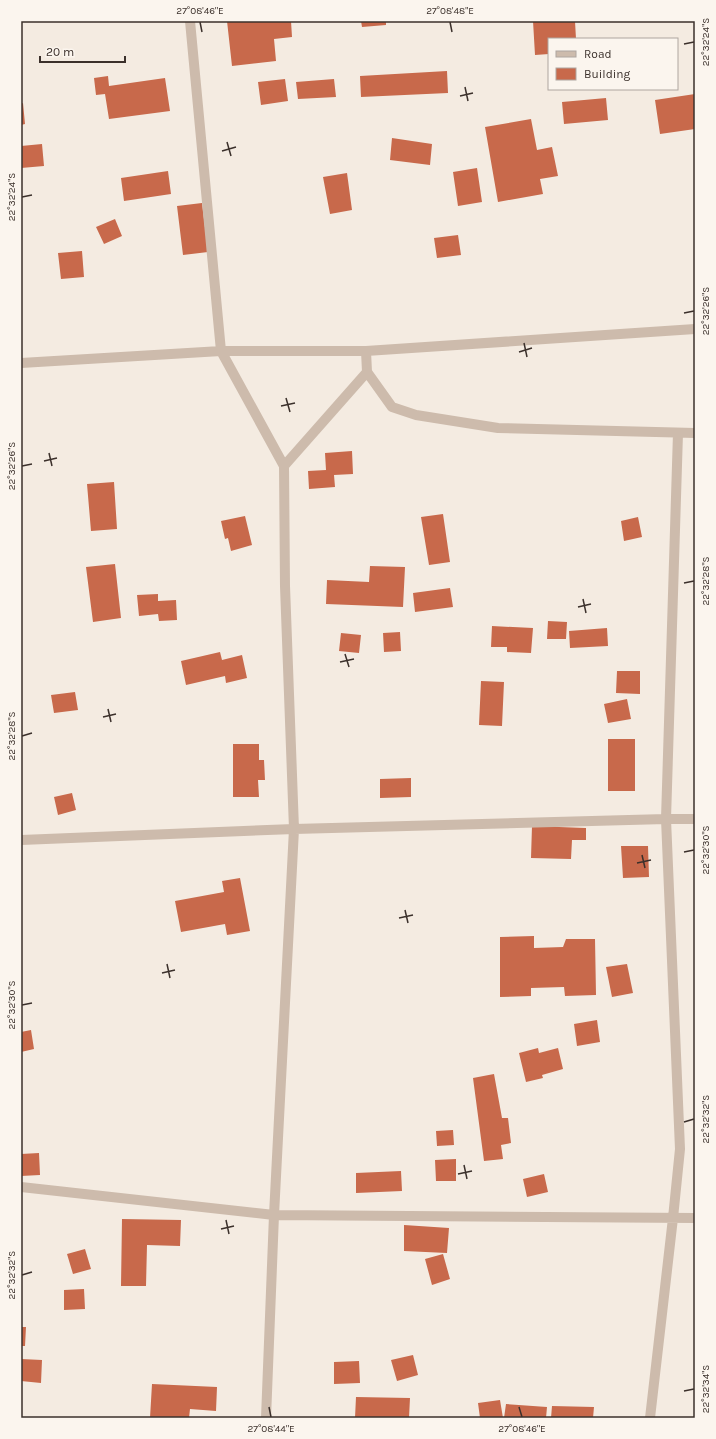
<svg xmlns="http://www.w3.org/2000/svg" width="716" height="1439" font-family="Karla,sans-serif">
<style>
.building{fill:#c8694b}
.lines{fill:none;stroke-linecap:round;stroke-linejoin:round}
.minor{stroke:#cdbbac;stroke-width:10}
.ticks{fill:none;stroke:#3b302b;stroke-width:1.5}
.neatline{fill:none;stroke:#3b302b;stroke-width:1.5}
.ticks-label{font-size:10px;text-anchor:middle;fill:#3b302b}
</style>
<rect width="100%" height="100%" fill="#f4ebe1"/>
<path class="building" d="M 227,21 L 291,21 L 292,37 L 274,39 L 276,61 L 232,66 Z
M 361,21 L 386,21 L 386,25 L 362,27 Z
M 533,21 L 575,21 L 576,39 L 549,39 L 549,54 L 535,55 Z
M 447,71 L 448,93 L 361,97 L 360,76 Z
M 108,76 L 109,86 L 165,78 L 170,111 L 109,119 L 105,94 L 96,95 L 94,78 Z
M 285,79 L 288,101 L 261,105 L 258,82 Z
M 334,79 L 336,97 L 298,99 L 296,82 Z
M 695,94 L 695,129 L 660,134 L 655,100 Z
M 606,98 L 608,120 L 564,124 L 562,102 Z
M 23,103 L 25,124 L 21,125 L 21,104 Z
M 531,119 L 537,150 L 552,147 L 558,176 L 540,179 L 543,194 L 498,202 L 485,127 Z
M 392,138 L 432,144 L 430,165 L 390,160 Z
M 42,144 L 44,166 L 21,168 L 21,146 Z
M 477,168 L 482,202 L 458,206 L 453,172 Z
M 168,171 L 171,194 L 124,201 L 121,178 Z
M 347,173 L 352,210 L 330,214 L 323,177 Z
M 202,203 L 208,252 L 183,255 L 177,206 Z
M 115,219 L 122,236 L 104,244 L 96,227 Z
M 458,235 L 461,255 L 437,258 L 434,238 Z
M 82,251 L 84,277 L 61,279 L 58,253 Z
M 352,451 L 353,474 L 334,475 L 335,487 L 309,489 L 308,471 L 326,470 L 325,453 Z
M 114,482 L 117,529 L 91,531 L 87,484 Z
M 443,514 L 450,562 L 429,565 L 421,517 Z
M 245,516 L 252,545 L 231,551 L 228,538 L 225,539 L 221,521 Z
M 638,517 L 642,537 L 624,541 L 621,521 Z
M 115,564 L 121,618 L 93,622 L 86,567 Z
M 370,566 L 405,567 L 403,607 L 326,604 L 327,580 L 369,582 Z
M 450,588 L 453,607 L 415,612 L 413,593 Z
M 158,594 L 158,601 L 176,600 L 177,620 L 159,621 L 158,614 L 139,616 L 137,595 Z
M 548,621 L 567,622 L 566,639 L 547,639 Z
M 492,626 L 533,628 L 531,653 L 507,652 L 507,647 L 491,647 Z
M 607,628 L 608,646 L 570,648 L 569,631 Z
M 400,632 L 401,651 L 384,652 L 383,633 Z
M 341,633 L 361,635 L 359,653 L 339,651 Z
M 220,652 L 222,660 L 242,655 L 247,678 L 226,683 L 225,676 L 186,685 L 181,661 Z
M 617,671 L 640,671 L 640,694 L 616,693 Z
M 481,681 L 504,682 L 502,726 L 479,725 Z
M 75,692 L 78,710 L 54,713 L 51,695 Z
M 627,699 L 631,719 L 608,723 L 604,704 Z
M 608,739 L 635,739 L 635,791 L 608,791 Z
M 233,744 L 259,744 L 259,760 L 264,760 L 265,780 L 258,780 L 259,797 L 233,797 Z
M 411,778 L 411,797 L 380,798 L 380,779 Z
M 72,793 L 76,810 L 58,815 L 54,797 Z
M 532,826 L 586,828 L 586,840 L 572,840 L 571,859 L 531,858 Z
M 621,846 L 648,846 L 649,877 L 623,878 Z
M 240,878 L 250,931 L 227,935 L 225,924 L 181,932 L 175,901 L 224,892 L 222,881 Z
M 534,936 L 534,948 L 563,947 L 566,939 L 595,939 L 596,995 L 565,996 L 564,987 L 531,988 L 531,996 L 500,997 L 500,937 Z
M 627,964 L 633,993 L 612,997 L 606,967 Z
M 597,1020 L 600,1042 L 577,1046 L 574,1024 Z
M 31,1030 L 34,1049 L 21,1052 L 21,1032 Z
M 538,1048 L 539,1053 L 558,1048 L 563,1069 L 542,1075 L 543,1078 L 526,1082 L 519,1053 Z
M 494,1074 L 502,1118 L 508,1118 L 511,1143 L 501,1145 L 503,1159 L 484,1161 L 473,1078 Z
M 453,1130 L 454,1145 L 437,1146 L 436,1131 Z
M 39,1153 L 40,1175 L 21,1176 L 21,1154 Z
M 456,1159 L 456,1181 L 436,1181 L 435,1160 Z
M 401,1171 L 402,1191 L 356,1193 L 356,1173 Z
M 544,1174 L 548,1192 L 527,1197 L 523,1179 Z
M 122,1219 L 181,1220 L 180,1246 L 147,1245 L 146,1286 L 121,1286 Z
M 404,1225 L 449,1228 L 447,1253 L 404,1251 Z
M 85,1249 L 91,1269 L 73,1274 L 67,1254 Z
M 443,1254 L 450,1279 L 432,1285 L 425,1259 Z
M 84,1289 L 85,1309 L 64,1310 L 64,1290 Z
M 21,1327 L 26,1327 L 25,1346 L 21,1346 Z
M 413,1355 L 418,1375 L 397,1381 L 391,1360 Z
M 21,1359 L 42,1360 L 41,1383 L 21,1381 Z
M 359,1361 L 360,1383 L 334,1384 L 334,1362 Z
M 152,1384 L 217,1387 L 216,1411 L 190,1409 L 189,1418 L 150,1418 Z
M 356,1397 L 410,1398 L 409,1418 L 355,1418 Z
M 500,1400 L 503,1418 L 480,1418 L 478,1403 Z
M 506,1404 L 547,1407 L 546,1418 L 504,1418 Z
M 552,1406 L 594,1407 L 593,1418 L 551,1418 Z"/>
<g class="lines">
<path class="minor" d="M 190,21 L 221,351 L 284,466 L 285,586 L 294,829 L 274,1215 L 266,1418
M 21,363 L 221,351 L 366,351 L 695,329
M 367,372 L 392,407 L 416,415 L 498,428 L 695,433
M 284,466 L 367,372 L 366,351
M 21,840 L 294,829 L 666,819 L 695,819
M 21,1187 L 274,1215 L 695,1218
M 650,1418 L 673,1218 L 680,1149 L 666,819 L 678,433"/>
</g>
<path class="ticks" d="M 200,22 L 202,32M 450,22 L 452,32M 684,44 L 694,42M 465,87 L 468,101M 460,96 L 473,93M 227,142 L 231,156M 222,151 L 236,147M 22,197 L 32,195M 684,313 L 694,311M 524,343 L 527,357M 519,352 L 532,348M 286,398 L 290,412M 281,406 L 295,403M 49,453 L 52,466M 44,461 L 57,458M 22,466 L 32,464M 684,583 L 694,581M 583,599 L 586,613M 578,607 L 591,604M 345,654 L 349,667M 340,662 L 354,659M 108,709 L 111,722M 103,717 L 116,714M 22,736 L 32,733M 684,852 L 694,850M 642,855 L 645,868M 637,863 L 651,860M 405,910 L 408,923M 399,918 L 413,915M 167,964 L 170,978M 162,973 L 175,970M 22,1005 L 32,1003M 684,1122 L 694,1119M 464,1165 L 467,1179M 458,1174 L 472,1171M 226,1220 L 229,1234M 221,1229 L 234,1226M 22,1275 L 32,1272M 684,1391 L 694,1389M 269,1407 L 271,1417M 519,1407 L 522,1417"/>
<rect width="716" height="1439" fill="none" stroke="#fbf5ee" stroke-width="44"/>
<rect x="548" y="38" width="130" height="52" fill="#fbf5ee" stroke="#aea6a0"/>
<rect x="556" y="51" width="20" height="6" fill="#cdbbac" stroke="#aea6a0"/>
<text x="584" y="58" font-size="12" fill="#3b302b">Road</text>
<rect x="556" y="68" width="20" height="12" fill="#c8694b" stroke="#aea6a0"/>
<text x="584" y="78" font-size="12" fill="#3b302b">Building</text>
<path d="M40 56v6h85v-6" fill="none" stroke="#3b302b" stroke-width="2"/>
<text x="46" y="56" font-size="12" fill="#3b302b" stroke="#fbf5ee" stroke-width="3" paint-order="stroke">20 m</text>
<rect x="22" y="22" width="672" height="1395" class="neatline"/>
<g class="ticks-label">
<text x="200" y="14">27°08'46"E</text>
<text x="450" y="14">27°08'48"E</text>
<text transform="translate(705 42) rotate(-90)" y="4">22°32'24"S</text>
<text transform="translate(11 197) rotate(-90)" y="4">22°32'24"S</text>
<text transform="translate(705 311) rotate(-90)" y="4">22°32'26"S</text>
<text transform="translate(11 466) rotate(-90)" y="4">22°32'26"S</text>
<text transform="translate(705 581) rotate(-90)" y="4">22°32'28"S</text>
<text transform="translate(11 736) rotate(-90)" y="4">22°32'28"S</text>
<text transform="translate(705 850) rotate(-90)" y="4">22°32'30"S</text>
<text transform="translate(11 1005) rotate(-90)" y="4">22°32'30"S</text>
<text transform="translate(705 1119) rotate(-90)" y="4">22°32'32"S</text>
<text transform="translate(11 1275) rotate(-90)" y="4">22°32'32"S</text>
<text transform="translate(705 1389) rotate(-90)" y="4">22°32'34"S</text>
<text x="271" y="1432">27°08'44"E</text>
<text x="522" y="1432">27°08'46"E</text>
</g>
</svg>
